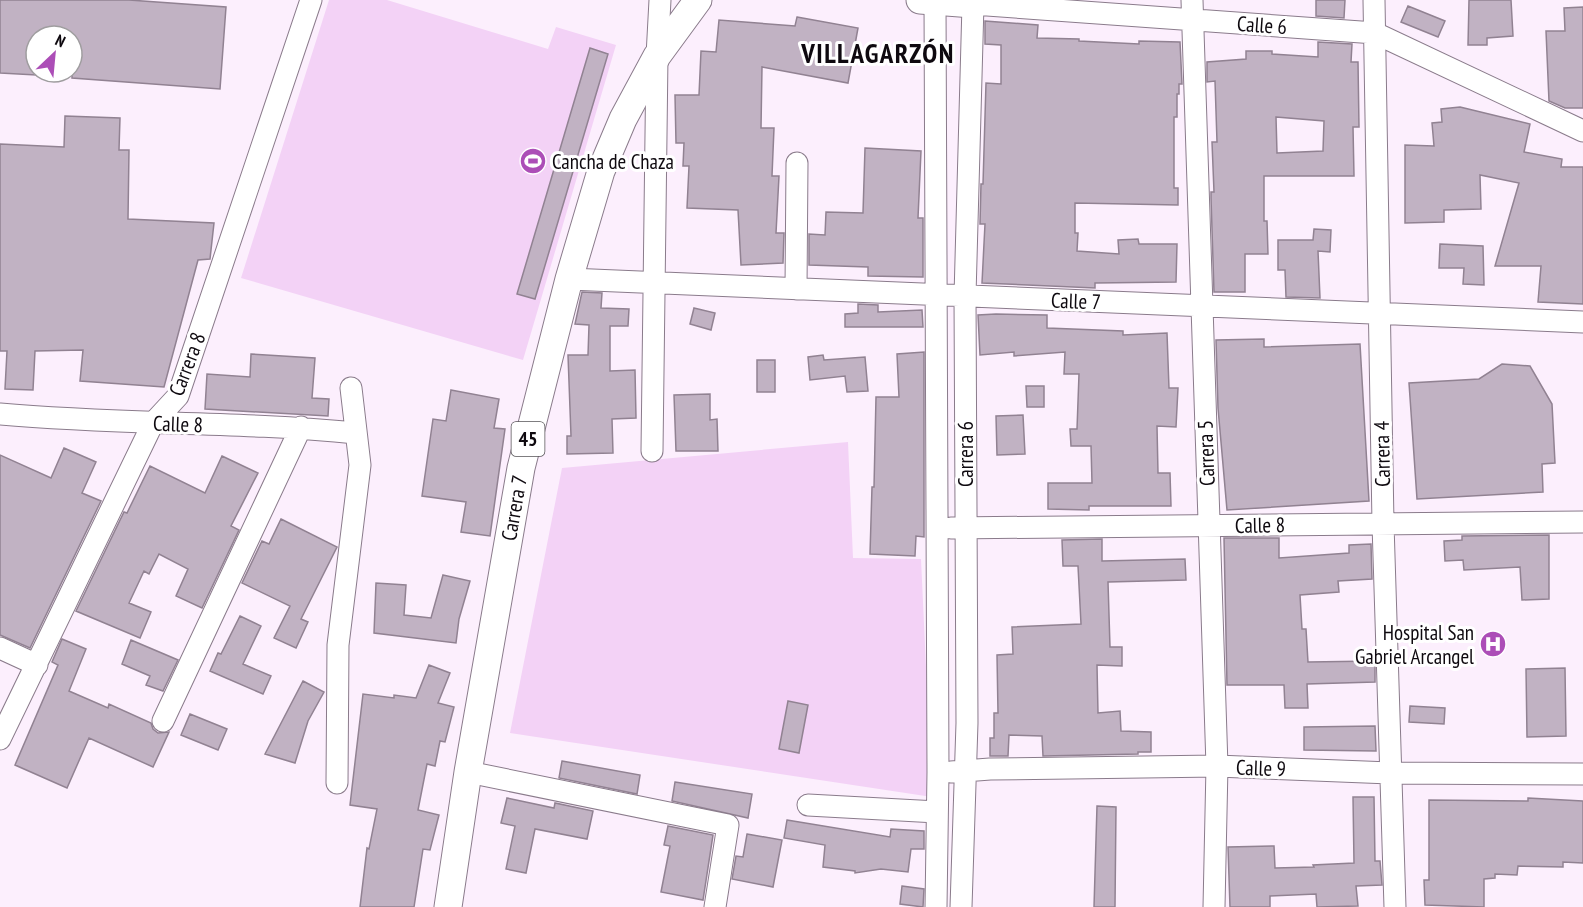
<svg xmlns="http://www.w3.org/2000/svg" width="1583" height="907" font-family="'PT Sans Narrow',sans-serif">
<style>
.green{fill:#f3d2f6}
.building{fill:#c1b2c3;stroke:#918292;stroke-width:1.5;fill-rule:evenodd}
.lines{fill:none;stroke-linecap:round;stroke-linejoin:round}
.minor-casing{stroke:#8a7b8b;stroke-width:23}
.major-casing{stroke:#8a7b8b;stroke-width:29}
.minor{stroke:#fff;stroke-width:21}
.major{stroke:#fff;stroke-width:27}
.labels{text-anchor:middle;dominant-baseline:central;stroke-width:6;stroke-linejoin:round;paint-order:stroke}
.shield{fill:#fff;stroke:#565357;stroke-width:1.5}
.shield-label{font-size:20px;font-weight:bold;fill:#0e090f}
.street-label{font-size:21px;fill:#0e090f;stroke:#fff}
.poi-label{font-size:21px;fill:#0e090f;stroke:#fff;text-anchor:start}
.district-label{font-size:27px;font-weight:bold;letter-spacing:1.5px;fill:#0e090f;stroke:#fff}
</style>
<rect width="100%" height="100%" fill="#fceffd"/>
<path class="green" d="M 329,0 L 387,0 L 548,49 L 556,27 L 616,45 L 523,360 L 241,278 Z
M 848,442 L 853,558 L 921,559 L 932,797 L 510,733 L 562,468 Z"/>
<path class="building" d="M 0,0 L 129,0 L 226,7 L 220,89 L 72,78 L 72,36 L 36,36 L 36,75 L 0,73 Z
M 1316,0 L 1345,0 L 1344,18 L 1316,16 Z
M 1469,0 L 1511,0 L 1513,36 L 1487,38 L 1487,45 L 1468,45 Z
M 1408,6 L 1445,21 L 1438,37 L 1401,22 Z
M 1583,7 L 1583,108 L 1565,108 L 1549,101 L 1546,31 L 1565,31 L 1564,8 Z
M 797,17 L 858,28 L 848,83 L 762,67 L 761,128 L 774,128 L 772,176 L 779,176 L 776,233 L 784,233 L 783,263 L 741,265 L 738,210 L 687,208 L 689,166 L 683,166 L 684,143 L 676,143 L 675,95 L 699,95 L 701,51 L 716,52 L 719,20 L 795,26 Z
M 985,21 L 1038,25 L 1037,38 L 1079,39 L 1079,41 L 1139,44 L 1139,41 L 1180,42 L 1182,84 L 1179,84 L 1179,94 L 1177,94 L 1177,117 L 1174,117 L 1174,188 L 1178,188 L 1178,205 L 1075,203 L 1075,233 L 1078,233 L 1077,251 L 1119,254 L 1118,240 L 1138,239 L 1139,244 L 1177,244 L 1176,282 L 1095,283 L 1095,288 L 982,283 L 985,224 L 980,224 L 981,184 L 983,184 L 986,83 L 1001,84 L 1001,45 L 985,44 Z
M 1318,42 L 1352,44 L 1351,62 L 1358,62 L 1359,127 L 1353,127 L 1354,176 L 1264,176 L 1264,221 L 1267,221 L 1268,254 L 1245,254 L 1245,292 L 1214,292 L 1211,198 L 1211,192 L 1214,192 L 1212,142 L 1217,142 L 1215,81 L 1207,82 L 1207,62 L 1246,59 L 1246,51 L 1272,51 L 1272,54 L 1318,57 ZM 1276,117 L 1324,121 L 1323,151 L 1277,153 Z
M 590,48 L 608,54 L 535,299 L 517,294 Z
M 1460,107 L 1530,124 L 1524,152 L 1562,159 L 1561,167 L 1583,167 L 1583,304 L 1538,302 L 1541,266 L 1495,266 L 1519,183 L 1480,175 L 1481,209 L 1444,210 L 1444,222 L 1405,223 L 1405,145 L 1434,146 L 1432,123 L 1442,122 L 1441,109 Z
M 65,116 L 120,118 L 119,150 L 129,150 L 128,219 L 214,223 L 210,259 L 198,260 L 164,387 L 80,381 L 83,350 L 35,351 L 33,390 L 5,389 L 7,351 L 0,351 L 0,144 L 64,147 Z
M 865,148 L 921,151 L 918,218 L 923,218 L 923,277 L 868,276 L 868,267 L 809,265 L 809,234 L 825,235 L 826,212 L 863,213 Z
M 1314,229 L 1331,230 L 1330,252 L 1318,251 L 1320,298 L 1286,297 L 1285,270 L 1278,270 L 1278,240 L 1313,240 Z
M 1440,244 L 1483,246 L 1484,285 L 1463,284 L 1464,268 L 1439,268 Z
M 582,292 L 602,293 L 601,308 L 629,309 L 628,326 L 610,326 L 610,371 L 635,370 L 636,418 L 612,419 L 613,453 L 567,454 L 567,436 L 571,436 L 568,355 L 588,355 L 589,325 L 575,324 Z
M 858,304 L 878,305 L 878,312 L 922,310 L 923,327 L 845,327 L 845,314 L 858,313 Z
M 694,308 L 715,313 L 711,330 L 690,324 Z
M 996,314 L 1047,315 L 1047,328 L 1123,331 L 1123,335 L 1167,333 L 1169,388 L 1178,388 L 1176,427 L 1157,426 L 1158,473 L 1170,473 L 1171,506 L 1089,506 L 1089,510 L 1048,509 L 1048,483 L 1092,483 L 1091,446 L 1071,446 L 1070,429 L 1077,429 L 1079,374 L 1064,374 L 1065,352 L 1014,356 L 1014,352 L 980,355 L 978,315 Z
M 1264,339 L 1264,347 L 1360,344 L 1369,501 L 1227,510 L 1218,408 L 1216,340 Z
M 924,352 L 924,537 L 916,536 L 915,556 L 870,554 L 872,487 L 874,487 L 876,397 L 899,397 L 897,354 Z
M 251,354 L 315,358 L 312,398 L 329,399 L 328,416 L 205,409 L 207,374 L 250,377 Z
M 823,355 L 824,360 L 865,357 L 868,391 L 847,392 L 845,376 L 810,380 L 808,357 Z
M 757,360 L 775,360 L 775,392 L 757,392 Z
M 1502,364 L 1530,366 L 1552,404 L 1555,463 L 1542,464 L 1543,492 L 1417,499 L 1409,383 L 1479,379 Z
M 1026,386 L 1044,386 L 1044,407 L 1027,407 Z
M 451,390 L 499,399 L 494,428 L 505,429 L 490,536 L 461,532 L 466,502 L 422,496 L 433,419 L 446,421 Z
M 710,394 L 710,420 L 717,419 L 718,451 L 676,451 L 674,395 Z
M 1023,415 L 1025,454 L 997,455 L 996,416 Z
M 64,448 L 96,462 L 82,493 L 101,501 L 30,648 L 0,635 L 0,455 L 51,478 Z
M 222,456 L 258,473 L 231,526 L 239,530 L 202,608 L 176,596 L 188,569 L 159,554 L 149,574 L 144,571 L 129,603 L 151,612 L 140,638 L 76,611 L 124,512 L 127,513 L 150,466 L 205,493 Z
M 281,519 L 337,547 L 301,619 L 308,622 L 296,648 L 274,638 L 290,606 L 242,583 L 262,541 L 269,544 Z
M 1549,535 L 1549,599 L 1522,600 L 1520,567 L 1464,570 L 1463,560 L 1445,561 L 1444,541 L 1462,540 L 1462,536 Z
M 1224,538 L 1279,538 L 1279,558 L 1349,553 L 1349,545 L 1371,544 L 1372,579 L 1338,581 L 1339,592 L 1300,595 L 1302,629 L 1306,629 L 1308,662 L 1375,661 L 1375,682 L 1307,684 L 1308,708 L 1285,708 L 1284,685 L 1227,685 Z
M 1102,539 L 1102,561 L 1185,559 L 1186,580 L 1108,582 L 1110,647 L 1122,647 L 1122,666 L 1097,665 L 1098,713 L 1120,711 L 1121,731 L 1151,732 L 1151,752 L 1138,752 L 1138,754 L 1043,756 L 1042,736 L 1009,735 L 1008,756 L 990,756 L 990,738 L 994,738 L 994,713 L 998,713 L 997,655 L 1013,654 L 1012,627 L 1081,624 L 1078,566 L 1063,566 L 1062,540 Z
M 443,575 L 470,581 L 459,619 L 456,643 L 374,633 L 376,583 L 406,585 L 404,615 L 431,618 Z
M 240,616 L 261,626 L 243,664 L 271,676 L 263,694 L 210,671 L 218,653 L 221,654 Z
M 62,639 L 86,649 L 69,691 L 108,708 L 109,704 L 151,723 L 153,729 L 158,733 L 169,732 L 153,767 L 89,738 L 67,788 L 15,765 L 58,665 L 52,662 Z
M 131,640 L 178,660 L 163,691 L 146,685 L 150,676 L 122,664 Z
M 429,665 L 450,673 L 438,703 L 454,707 L 445,742 L 440,741 L 435,766 L 427,764 L 418,810 L 439,815 L 430,850 L 423,849 L 414,907 L 360,907 L 367,848 L 369,849 L 377,809 L 350,805 L 363,694 L 394,698 L 394,695 L 416,698 Z
M 1565,668 L 1566,736 L 1527,737 L 1526,669 Z
M 303,681 L 324,692 L 308,721 L 295,763 L 265,754 Z
M 788,701 L 808,705 L 799,753 L 779,749 Z
M 1410,706 L 1445,708 L 1444,724 L 1409,722 Z
M 190,714 L 227,729 L 218,750 L 181,735 Z
M 1375,726 L 1376,751 L 1304,750 L 1304,727 Z
M 562,761 L 640,775 L 637,794 L 559,778 Z
M 675,782 L 752,794 L 748,818 L 672,801 Z
M 1353,797 L 1374,797 L 1375,861 L 1380,861 L 1382,885 L 1356,886 L 1358,906 L 1317,907 L 1316,894 L 1270,896 L 1270,907 L 1230,907 L 1228,847 L 1274,846 L 1275,868 L 1314,867 L 1313,865 L 1354,863 Z
M 507,798 L 554,808 L 555,803 L 593,811 L 587,839 L 535,829 L 526,873 L 506,869 L 515,826 L 501,823 Z
M 1528,798 L 1583,801 L 1583,863 L 1563,862 L 1563,867 L 1518,866 L 1517,875 L 1495,874 L 1495,878 L 1484,879 L 1484,907 L 1425,905 L 1424,880 L 1429,880 L 1429,800 L 1528,801 Z
M 1097,806 L 1116,807 L 1115,907 L 1094,907 Z
M 787,820 L 890,837 L 891,829 L 924,831 L 924,849 L 911,849 L 908,872 L 881,869 L 855,873 L 855,871 L 823,867 L 825,845 L 784,838 Z
M 668,826 L 713,835 L 703,900 L 661,892 L 670,846 L 664,845 Z
M 747,834 L 782,840 L 773,887 L 732,879 L 736,856 L 743,857 Z
M 902,886 L 924,889 L 923,907 L 900,904 Z"/>
<g class="lines">
<defs>
<path id="minor" d="M 1192,0 L 1217,766 L 1214,907
M 1374,0 L 1383,524 L 1395,907
M 935,1 L 938,772 L 936,907
M 569,279 L 1583,322
M 796,289 L 797,163
M 0,414 C 119,425 238,421 356,433
M 652,451 L 657,56 L 660,0
M 951,528 L 1583,522
M 0,648 L 37,665
M 163,721 L 301,427
M 0,739 L 153,423 L 178,396 L 311,0
M 468,772 L 728,825 L 715,907
M 951,772 L 990,769 L 1217,766 L 1390,773 L 1583,774
M 337,783 L 338,645 L 360,465 L 351,388
M 808,805 L 937,812
M 961,907 L 967,723 L 965,296 L 973,4 L 1375,33 L 1583,131"/>
<path id="major" d="M 920,0 L 973,4 L 973,0
M 448,907 L 468,772 L 521,468 L 569,279 L 601,171 L 623,119 L 657,56 L 698,0"/>
</defs>
<use href="#minor" class="minor-casing"/>
<use href="#major" class="major-casing"/>
<use href="#minor" class="minor"/>
<use href="#major" class="major"/>
</g>
<defs>
<symbol id="stadium-disc" viewBox="-11 -11 22 22"><circle r="9.5" fill="#ac4eb7" stroke="#fff"/><path d="M0-5a6.5 5 0 1 0 0 10a6.5 5 0 1 0 0-10ZM-3.5-1.8h7v3.6h-7Z" fill="#fff"/></symbol>
<symbol id="hospital-disc" viewBox="-11 -11 22 22"><circle r="9.5" fill="#ac4eb7" stroke="#fff"/><path d="M-5-5h3v3.5h4V-5h3V5h-3V1.5h-4V5h-3Z" fill="#fff"/></symbol>
</defs>
<g fill-rule="evenodd">
<use href="#stadium-disc" x="518" y="146" width="30" height="30"/>
<use href="#hospital-disc" x="1478" y="629" width="30" height="30"/>
</g>
<g class="labels">
<rect class="shield" x="511.5" y="422" width="33" height="34" rx="4.5"/>
<g class="shield-label">
<text x="528" y="439">45</text>
</g>
<g class="street-label">
<text transform="translate(1262 25) rotate(4)">Calle 6</text>
<text transform="translate(1076 301) rotate(2)">Calle 7</text>
<text transform="translate(187 364) rotate(-69)">Carrera 8</text>
<text transform="translate(178 424) rotate(2)">Calle 8</text>
<text transform="translate(1206 453) rotate(-92)">Carrera 5</text>
<text transform="translate(965 454) rotate(-90)">Carrera 6</text>
<text transform="translate(1382 454) rotate(-91)">Carrera 4</text>
<text transform="translate(514 508) rotate(-80)">Carrera 7</text>
<text transform="translate(1260 525) rotate(-1)">Calle 8</text>
<text transform="translate(1261 768) rotate(2)">Calle 9</text>
</g>
<g class="poi-label">
<text x="552" y="161">Cancha de Chaza</text>
<text x="1474" y="632" text-anchor="end">Hospital San<tspan x="1474" dy="24">Gabriel Arcangel</tspan></text>
</g>
<g class="district-label">
<text x="878" y="53">VILLAGARZÓN</text>
</g>
</g>
<g transform="translate(54 54) rotate(26)"><circle r="28" fill="#ffffff" stroke="#9f9d9f" stroke-width="1.5"/>
<path d="M0-4.5L10 22L0 15L-10 22Z" fill="#ac4eb7"/>
<text y="-9" font-size="16" font-weight="bold" text-anchor="middle" fill="#0e090f">N</text>
</g>
</svg>
